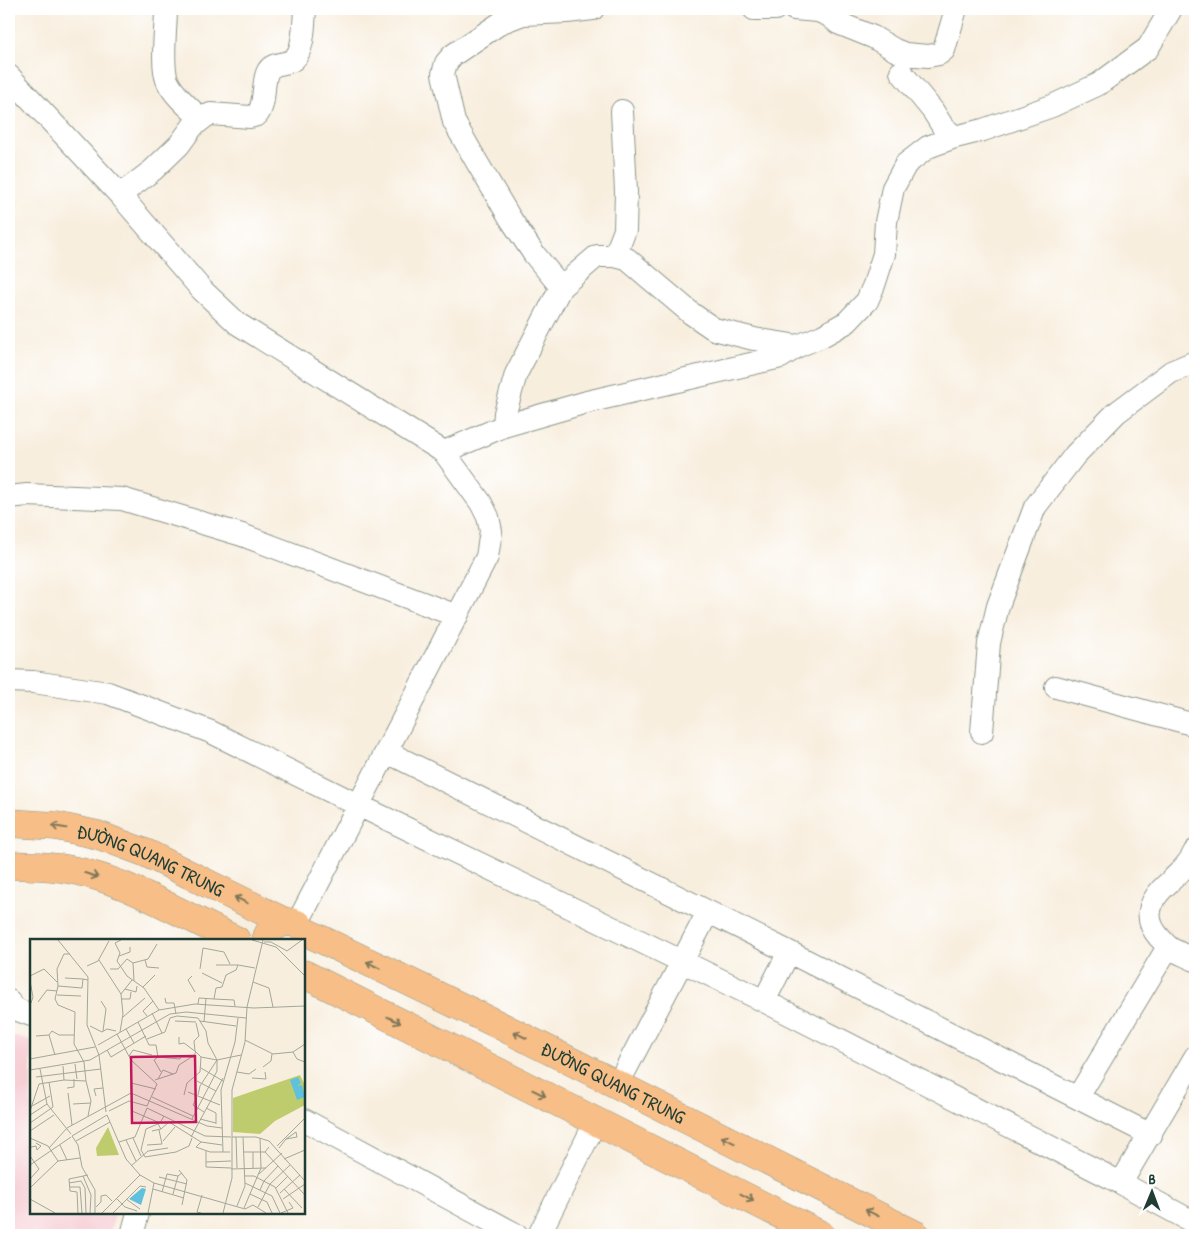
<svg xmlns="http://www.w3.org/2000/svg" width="1204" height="1244" font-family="'Patrick Hand',sans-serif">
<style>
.built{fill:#f6cfd5}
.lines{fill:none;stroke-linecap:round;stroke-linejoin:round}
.minor-casing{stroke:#8c9689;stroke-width:24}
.major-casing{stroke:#8c9689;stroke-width:29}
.minor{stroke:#fff;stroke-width:22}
.major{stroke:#f7be87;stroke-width:28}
.oneway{stroke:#807759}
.labels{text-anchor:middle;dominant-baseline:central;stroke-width:4;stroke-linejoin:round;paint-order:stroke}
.street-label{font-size:19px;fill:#1f3d34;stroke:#fff}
.inset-road{fill:none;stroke:#a1a79a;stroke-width:1}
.view{fill:#c2185b;fill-opacity:0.15;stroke:#c2185b;stroke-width:2.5}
.inset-edge{fill:none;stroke:#1f3d34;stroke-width:2.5}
</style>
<rect width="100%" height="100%" fill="#fff"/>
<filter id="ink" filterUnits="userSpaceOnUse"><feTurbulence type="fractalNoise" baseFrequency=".02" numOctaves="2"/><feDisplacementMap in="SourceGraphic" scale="10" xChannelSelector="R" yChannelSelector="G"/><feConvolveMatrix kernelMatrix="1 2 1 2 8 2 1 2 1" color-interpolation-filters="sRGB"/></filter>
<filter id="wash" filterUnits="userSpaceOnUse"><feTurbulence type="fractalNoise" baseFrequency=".0096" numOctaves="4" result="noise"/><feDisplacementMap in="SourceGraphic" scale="20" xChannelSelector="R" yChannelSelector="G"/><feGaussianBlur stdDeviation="1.12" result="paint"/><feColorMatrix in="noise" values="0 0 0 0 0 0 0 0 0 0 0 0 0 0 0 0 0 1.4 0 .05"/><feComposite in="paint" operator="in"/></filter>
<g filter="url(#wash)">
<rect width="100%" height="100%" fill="#f8eede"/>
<path class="built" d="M 9,1035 L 31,1041 L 31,1213 L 116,1213 L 109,1235 L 9,1235 Z"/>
</g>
<g filter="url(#ink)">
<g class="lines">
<defs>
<path id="minor" d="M 166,9 C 166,28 161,63 167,80 C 173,95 190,108 201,119
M 754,9 L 775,9
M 794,9 L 818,11 L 828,15 L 838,23 L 873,37 L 895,50 L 905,54 L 928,56 L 939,54 L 944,50 L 956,9
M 901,72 L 933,111 L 943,127 L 955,137
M 9,76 L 120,195 L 202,290 L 238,324 L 444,452 L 481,503 L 488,517 L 491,531 L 487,557 L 297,924
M 120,195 L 153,170 L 179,145 L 193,126 L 206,116 L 211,114 L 250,117 L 257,115 C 266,104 262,86 267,73 C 272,61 286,66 294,59 C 304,50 304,22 305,10
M 615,256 L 625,230 L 626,192 L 622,111
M 561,287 L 534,254 L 510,218 L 478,164 L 454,122 L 443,74 L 446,63 L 453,55 L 502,22 L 523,14 L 567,12 L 593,9
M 504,426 L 505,413 L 516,374 L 561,287 L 597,256 L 615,256 L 627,259 L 692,314 L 714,329 L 754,339 L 798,346
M 444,452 L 504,426 L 587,402 L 781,357 L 798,346 L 822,336 L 847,322 L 867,301 L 874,285 L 884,254 L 886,222 L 893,188 L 906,164 L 928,147 L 955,137 L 983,130 L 1052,106 L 1099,84 L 1148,48 L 1171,9
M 9,497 L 27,495 L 122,499 L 242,535 L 457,616
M 9,681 L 33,682 L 108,693 L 211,732 L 358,805 L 764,1001 L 1121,1183 L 1195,1223
M 1056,687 L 1195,725
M 982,732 L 989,643 L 998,606 L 1035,507 L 1075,455 L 1116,413 L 1171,372 L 1195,362
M 387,752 L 789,952 L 1151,1135
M 1195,851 C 1188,867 1174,877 1162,889 C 1147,905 1145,921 1159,937 C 1163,941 1166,945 1170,948 C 1178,953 1187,956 1195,960
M 9,1001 L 15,1009 L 31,1015
M 764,1001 L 789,952
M 618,1084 L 708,912
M 1078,1097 L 1168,947
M 304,1120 L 517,1235
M 1121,1183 L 1195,1057
M 132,1235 L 138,1213
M 539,1235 L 596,1121"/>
<g id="major">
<path id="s1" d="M 9,823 L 56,826 L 98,835 L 146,853 L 285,922"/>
<path d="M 9,865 C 35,866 60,866 85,873 C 134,885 189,918 236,940"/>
<path id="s2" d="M 308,933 L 499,1025 L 916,1235"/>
<path d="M 266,940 C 270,925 285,918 299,925"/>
<path d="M 304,974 L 821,1235"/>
</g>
</defs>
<use href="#minor" class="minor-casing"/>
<use href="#major" class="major-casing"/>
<use href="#minor" class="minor"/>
<use href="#major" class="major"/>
</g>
<defs><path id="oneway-shaft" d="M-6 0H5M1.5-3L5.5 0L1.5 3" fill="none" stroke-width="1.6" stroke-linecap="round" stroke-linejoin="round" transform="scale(1.25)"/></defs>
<g class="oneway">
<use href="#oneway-shaft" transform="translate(59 827) rotate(-171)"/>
<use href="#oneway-shaft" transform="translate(91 875) rotate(18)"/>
<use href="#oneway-shaft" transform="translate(241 900) rotate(-154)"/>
<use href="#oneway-shaft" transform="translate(373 965) rotate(-154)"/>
<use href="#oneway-shaft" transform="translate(394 1020) rotate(26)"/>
<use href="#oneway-shaft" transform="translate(520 1035) rotate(-154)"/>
<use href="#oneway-shaft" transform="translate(539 1093) rotate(26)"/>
<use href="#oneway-shaft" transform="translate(728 1140) rotate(-153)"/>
<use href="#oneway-shaft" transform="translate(747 1197) rotate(27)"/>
<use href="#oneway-shaft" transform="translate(872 1213) rotate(-153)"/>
</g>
</g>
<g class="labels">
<g class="street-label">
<text stroke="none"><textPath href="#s1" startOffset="148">ĐƯỜNG QUANG TRUNG</textPath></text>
<text stroke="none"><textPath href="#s2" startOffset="340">ĐƯỜNG QUANG TRUNG</textPath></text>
</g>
</g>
<g transform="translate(30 939)">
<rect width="275" height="275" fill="#f8eede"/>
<path d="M 78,188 L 89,216 L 67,217 L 66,209 Z" fill="#bfcc6e"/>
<path d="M 270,136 L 275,146 L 275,166 L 245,182 L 230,195 L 203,193 L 203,159 Z" fill="#bfcc6e"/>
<path d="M 268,138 L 271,144 L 267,147 L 272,146 L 275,158 L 267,161 L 260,141 ZM 112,249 L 116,250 L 111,266 L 99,260 Z" fill="#60c1de"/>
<path class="inset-road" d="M 28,1 L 58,38 L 57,86 L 69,116 L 76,173M 91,1 L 85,4 L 90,14 L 87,22 L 97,37 L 114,49 L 129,71M 222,1 L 246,8 L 275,37M 234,3 L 241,3 L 257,12 L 272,1M 89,17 L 100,13 L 100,8M 69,21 L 91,55 L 93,75 L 90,93M 115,21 L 117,28 L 129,29M 186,26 L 208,26M 57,27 L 68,22 L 79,2M 80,30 L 88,30 L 97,20 L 103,24M 170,30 L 173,9 L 194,13 L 200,25M 172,34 L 192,44M 0,37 L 14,30 L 27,43M 162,37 L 158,41 L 165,53M 35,39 L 53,40M 0,42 L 3,58 L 1,64M 104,42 L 103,24 L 118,20 L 127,5M 223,43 L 239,49 L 243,68M 28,47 L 27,30 L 34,15 L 40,15M 113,48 L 125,36M 95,50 L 106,53 L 107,47M 91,55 L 102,41M 27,56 L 51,57M 135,59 L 136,64 L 144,64 L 146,75M 92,60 L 100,60 L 101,53M 184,60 L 186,49 L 192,48 L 196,36 L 206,31 L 208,26 L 225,29M 71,62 L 76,70 L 73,92M 8,63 L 17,51 L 27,52M 168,65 L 169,59 L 184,60 L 204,61 L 205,67M 122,74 L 132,94M 117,77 L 113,72 L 123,62M 93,78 L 115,59M 145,82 L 166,83M 170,82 L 206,87M 108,83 L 119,106 L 126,106 L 128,118 L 124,121 L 131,133M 174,83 L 176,59M 166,84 L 169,97 L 164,102 L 165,112 L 171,118 L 187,121 L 211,116M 60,87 L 72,93 L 77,90 L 86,92M 96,90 L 104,104M 87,95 L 101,121 L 127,145 L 117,167M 19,96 L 22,92 L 29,96 L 44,96M 6,97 L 19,96 L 25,116M 117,100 L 135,93 L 140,79 L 147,77 L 168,79 L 176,92 L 178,104 L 187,121 L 187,132 L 162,180M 215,101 L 243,115 L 263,113 L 275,105M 68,106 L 129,71 L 165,65 L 224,69 L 275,67M 77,111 L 81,118 L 116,97M 263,113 L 267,120 L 275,123M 99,117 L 103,111 L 122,116M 128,118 L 150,120 L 152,116M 0,120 L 65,108M 233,128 L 241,122 L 242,115M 171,129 L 193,142M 10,130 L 17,165 L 41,195M 0,131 L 60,121 L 140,75 L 156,73 L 216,79M 207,133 L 219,135 L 226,130M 6,138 L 46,133 L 45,125M 222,139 L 236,140 L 235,133M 47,140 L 46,133 L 71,130M 128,140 L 133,131 L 143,135M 34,141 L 56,142 L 61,162 L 58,177M 125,141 L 146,134 L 149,126 L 163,117 L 166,113 L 154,104 L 149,105 L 149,98M 56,142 L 54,123 L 44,105 L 45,73 L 28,66 L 25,60 L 28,47 L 52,49 L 53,40 L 58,41M 167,142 L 186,152M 37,149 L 44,148 L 44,140M 158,153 L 190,166M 38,154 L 42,186M 154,156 L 157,144 L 170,133 L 171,118M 168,156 L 170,147 L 187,121M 66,157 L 64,150 L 73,149M 122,158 L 163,177M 167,158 L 163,166 L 174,173M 102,162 L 101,144 L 126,150M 102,164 L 102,172 L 130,184 L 134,177M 43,165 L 61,164M 2,167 L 20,157M 117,169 L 175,197 L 201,198M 176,169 L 186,174 L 186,185M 0,172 L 9,145 L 34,141 L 33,127M 79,172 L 99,162 L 117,167M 0,176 L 17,165M 77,176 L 96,220 L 110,236M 170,180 L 186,184M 0,184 L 23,168 L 19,143M 130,184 L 116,190 L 111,211 L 115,218 L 146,213 L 159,207 L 162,199M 131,190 L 139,183 L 171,203 L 192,206M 0,192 L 24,176M 122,192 L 131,190 L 128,185M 42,197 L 48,206 L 52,228 L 65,251 L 65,274M 42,197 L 77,176M 0,198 L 0,217M 161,198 L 193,139M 202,198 L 226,198 L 239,202 L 275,242M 206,198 L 207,229M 0,199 L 18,207 L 28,222 L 50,219M 103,199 L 111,217M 96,201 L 106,222M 46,202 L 80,183M 133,202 L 145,188M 89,203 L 105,198 L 117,169M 171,203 L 166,208 L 180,213 L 200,213M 30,206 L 37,221M 117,206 L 132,205 L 129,191M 247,207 L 275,179M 1,208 L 6,207 L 7,211 L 11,207 L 6,204M 19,209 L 37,189 L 101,154 L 177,187 L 192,189M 249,209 L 256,200 L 267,198 L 266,193 L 256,200M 176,212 L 176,228 L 201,229M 193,213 L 191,151 L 205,103 L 208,79M 214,213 L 235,213 L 239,208M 223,213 L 223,229M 235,213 L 274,255M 0,217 L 9,230 L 0,240M 254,220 L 275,211M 176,223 L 201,222M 0,226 L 41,198M 101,227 L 118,212 L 138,209M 201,230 L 236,229M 149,231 L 157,241 L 152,266M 229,235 L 252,214M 53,237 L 61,256 L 60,274M 215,237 L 224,237 L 245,248 L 258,274M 129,238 L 157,245M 39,244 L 51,242 L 55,249 L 56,274M 215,244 L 242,257 L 250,274M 40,248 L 50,248 L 52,274M 0,249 L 28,222M 246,249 L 258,237M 123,250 L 154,259M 254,250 L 272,269M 230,251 L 234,242 L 248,227M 132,253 L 137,235 L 148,237 L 152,234M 250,254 L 270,236M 143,255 L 148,237M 220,255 L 237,263 L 242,274M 86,259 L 95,268 L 107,272M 0,260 L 25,274M 96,260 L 110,270M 253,260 L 275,245M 207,267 L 215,247 L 213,198M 66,268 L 71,263 L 71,257 L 76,256 L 82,262M 228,268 L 240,245 L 260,226M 214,269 L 231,229 L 230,199M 48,274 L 47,253 L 40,252 L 39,240 L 58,236M 72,274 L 110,236 L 124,244 L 215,270 L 223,266 L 236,274M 83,274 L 110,247 L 116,248M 118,274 L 124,244M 171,274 L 167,273 L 172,256M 193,274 L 202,239 L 202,151 L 215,103 L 217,68 L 233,1M 251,274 L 263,269 L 259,263"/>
<path class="view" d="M 165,117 L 166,183 L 102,184 L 101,118 Z"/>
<rect width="275" height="275" class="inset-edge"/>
</g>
<rect width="1204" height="1244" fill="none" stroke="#fff" stroke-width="30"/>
<g transform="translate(1152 1192) rotate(1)" stroke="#ffffff" stroke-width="4" paint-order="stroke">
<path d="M0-4L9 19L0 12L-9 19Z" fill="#1f3d34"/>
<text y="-8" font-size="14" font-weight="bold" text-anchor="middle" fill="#1f3d34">B</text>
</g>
</svg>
